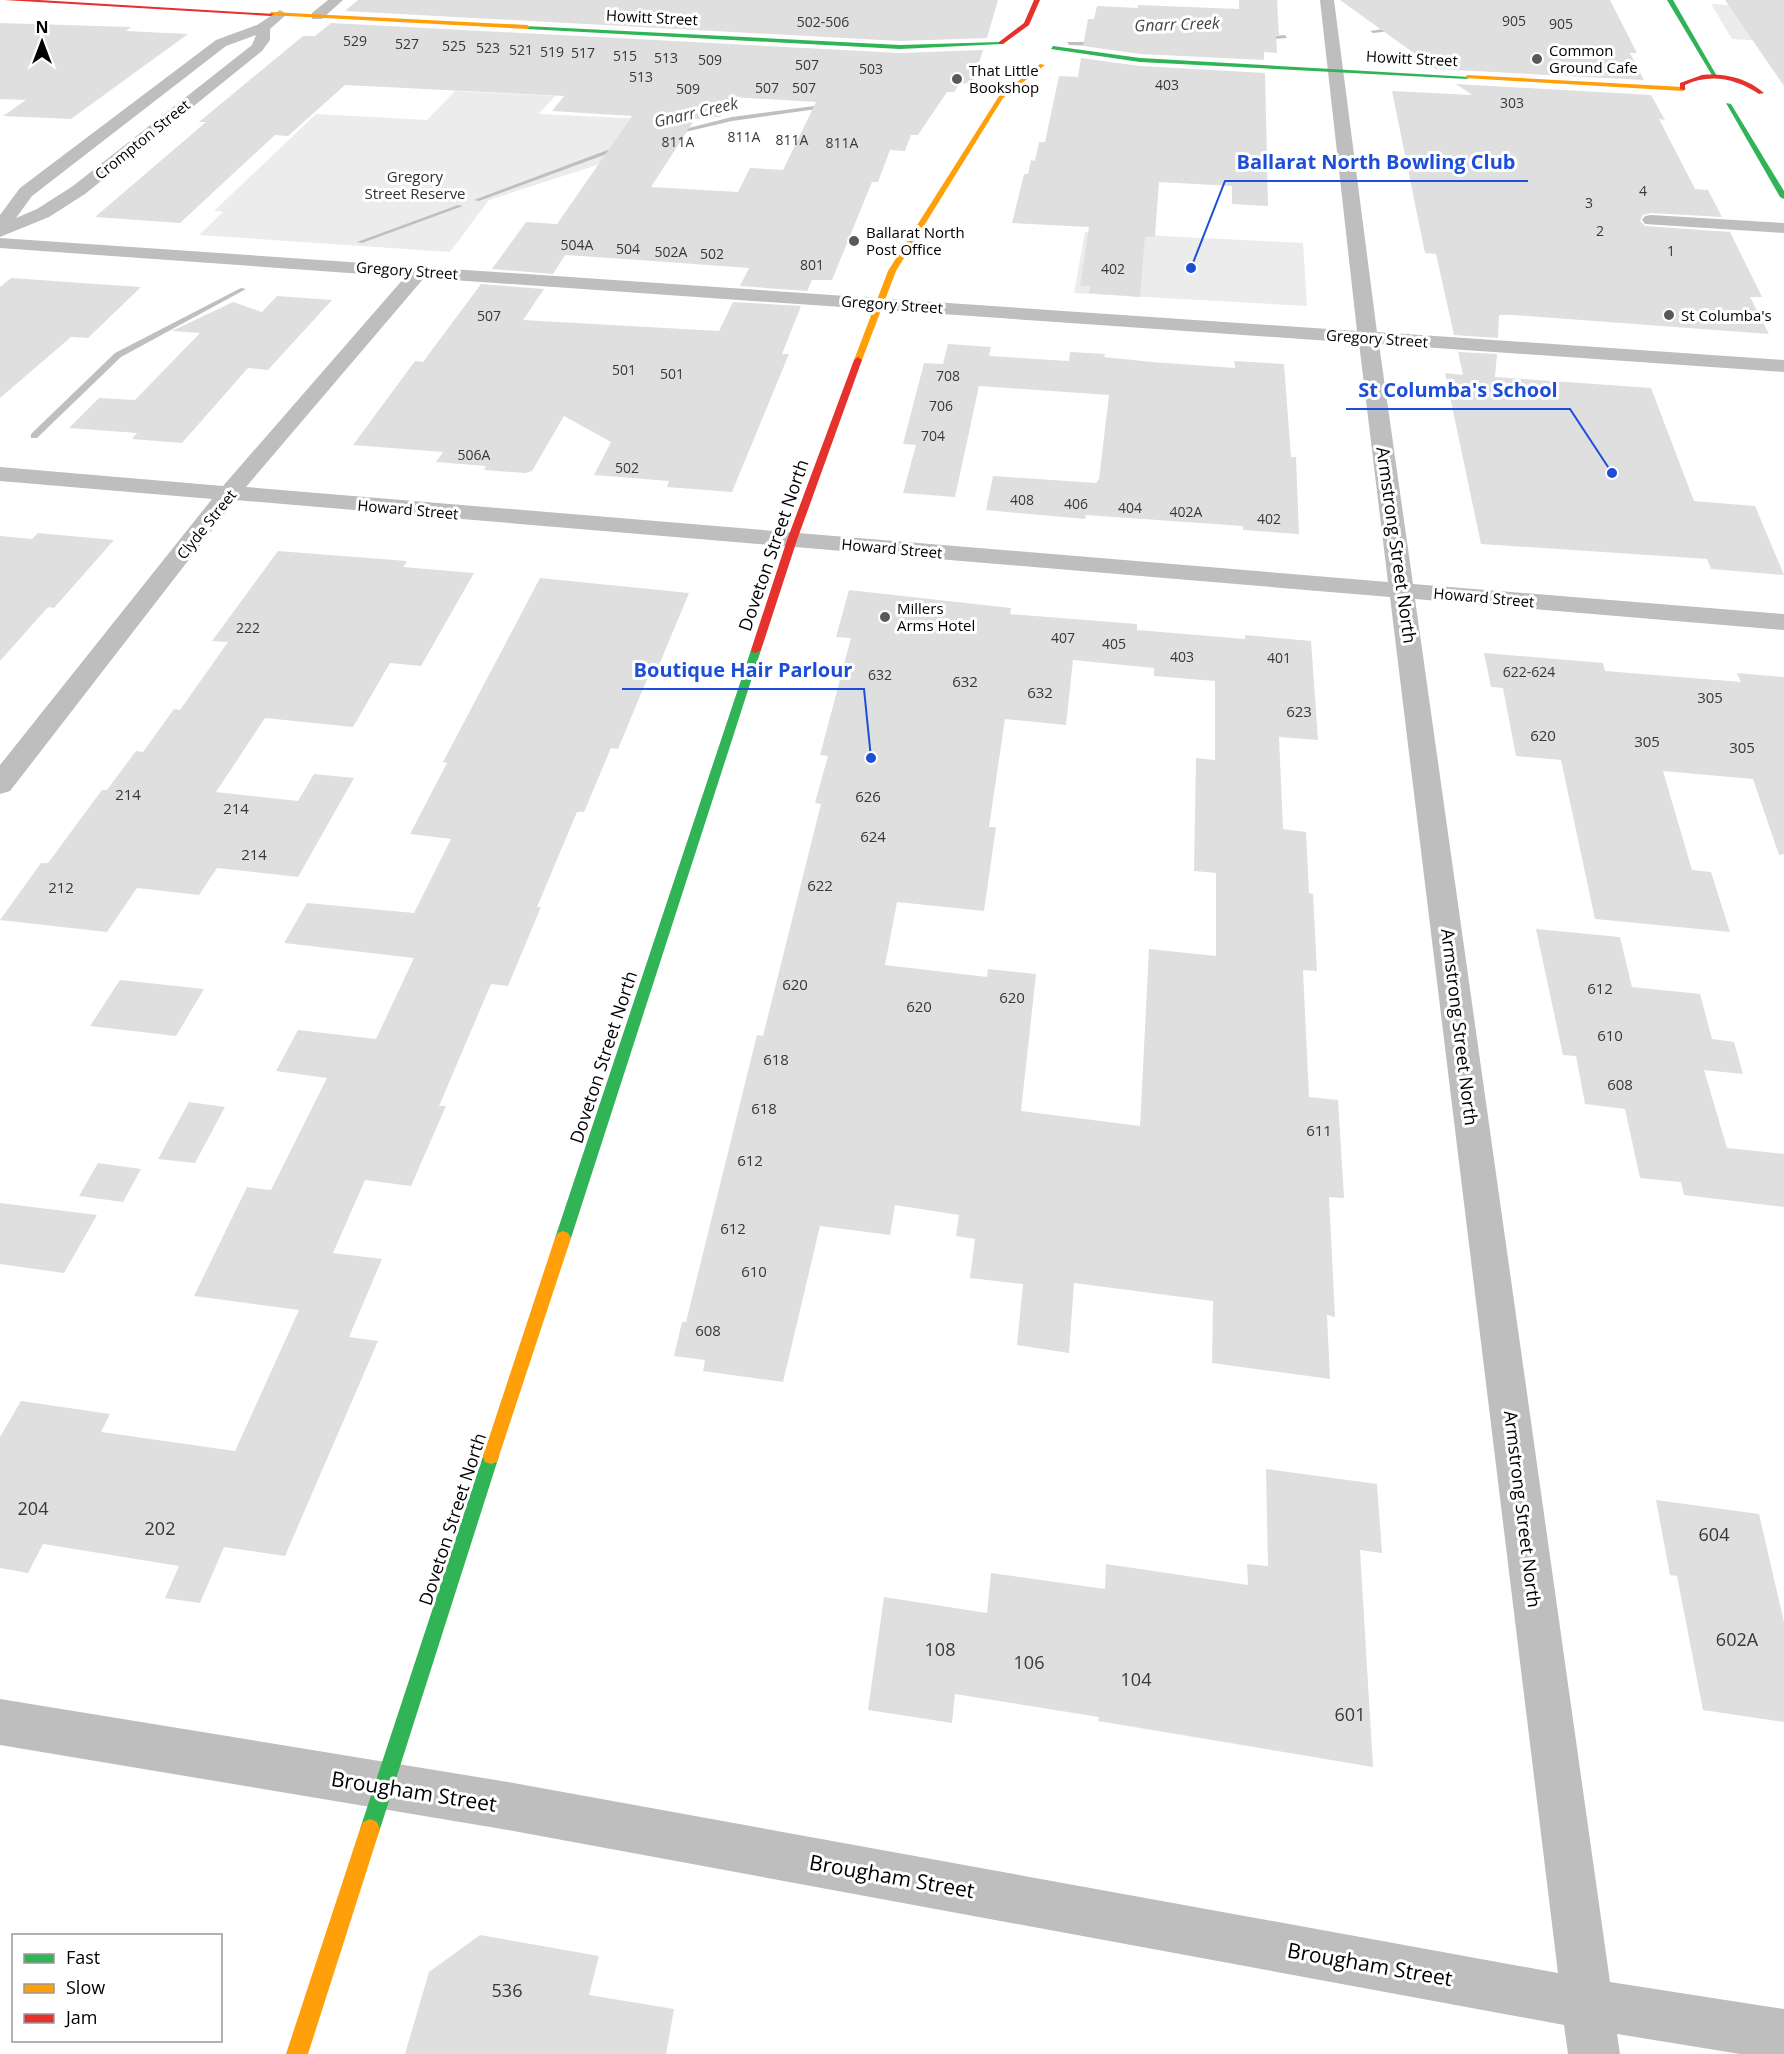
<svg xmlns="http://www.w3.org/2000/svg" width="1784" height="2054" font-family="'Open Sans',sans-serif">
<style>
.green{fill:#ececec}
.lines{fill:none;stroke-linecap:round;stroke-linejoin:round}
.stream{fill:#bfbfbf;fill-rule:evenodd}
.building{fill:#dfdfdf;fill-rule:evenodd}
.street{fill:#bebebe;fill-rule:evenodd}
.fast{fill:#30b455;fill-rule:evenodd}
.slow{fill:#ff9f0a;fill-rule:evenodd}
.jam{fill:#e5322d;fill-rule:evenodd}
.poi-dot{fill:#595959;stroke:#fff;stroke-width:2}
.labels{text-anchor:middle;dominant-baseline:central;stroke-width:6;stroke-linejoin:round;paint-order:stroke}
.far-number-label{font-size:14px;fill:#383838}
.far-street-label{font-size:15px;fill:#000;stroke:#fff}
.far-poi-label{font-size:15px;fill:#000;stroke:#fff;text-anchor:start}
.far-park-label{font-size:15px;fill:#333;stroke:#fff}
.number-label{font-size:15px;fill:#383838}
.far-water-label{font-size:16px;font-style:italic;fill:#444;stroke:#fff}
.street-label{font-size:18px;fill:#000;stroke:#fff}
.near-number-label{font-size:18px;fill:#383838}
.near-street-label{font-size:21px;fill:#000;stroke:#fff}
.leader{fill:none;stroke:#1d4ed8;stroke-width:2}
.callout-dot{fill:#1d4ed8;stroke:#fff;stroke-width:2}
.callout-label{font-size:20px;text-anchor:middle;font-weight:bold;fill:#1d4ed8;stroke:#fff;stroke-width:6;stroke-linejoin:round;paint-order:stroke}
</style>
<rect width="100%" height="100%" fill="#fff"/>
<path class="green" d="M 1711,4 L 1784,8 L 1784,42 L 1732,39 Z
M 455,91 L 555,96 L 539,114 L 646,119 L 625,156 L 489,200 L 450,252 L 199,235 L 223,212 L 214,211 L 316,114 L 427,120 Z
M 1085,232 L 1303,243 L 1307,306 L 1074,293 Z"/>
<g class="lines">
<path class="stream" d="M 1397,27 L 1399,30 L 1373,33 L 1370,31 Z
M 1285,35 L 1287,38 L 1260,40 L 1257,38 Z
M 1067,42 L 1098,42 L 1101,44 L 1098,46 L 1069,45 Z
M 829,104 L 831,107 L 732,121 L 672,135 L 669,133 L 732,117 Z
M 621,145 L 623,148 L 479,201 L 474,200 Z
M 458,205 L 463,206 L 362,243 L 357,242 Z
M 241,288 L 246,289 L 121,357 L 37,438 L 31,438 L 31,434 L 115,353 Z"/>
</g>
<path class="building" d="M 358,0 L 998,0 L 987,38 L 900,41 L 345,11 Z
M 1239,0 L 1277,0 L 1279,35 L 1276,35 L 1277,53 L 1264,52 L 1264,60 L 1140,54 L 1083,46 L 1088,19 L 1094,19 L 1097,6 L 1138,8 L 1138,5 L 1239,9 Z
M 1340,0 L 1610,0 L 1637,53 L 1630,53 L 1644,80 L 1436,69 Z
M 1725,0 L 1784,0 L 1784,86 Z
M 0,23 L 131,27 L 126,31 L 188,34 L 71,119 L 3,116 L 26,100 L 0,99 Z
M 331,23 L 900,53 L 983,50 L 972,84 L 960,83 L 954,92 L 947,92 L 918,135 L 911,135 L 905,151 L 890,150 L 878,182 L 872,182 L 832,280 L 812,280 L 807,291 L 740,286 L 749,268 L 639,260 L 565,255 L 553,274 L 492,269 L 526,222 L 557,224 L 632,116 L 552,111 L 564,96 L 345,85 L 288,136 L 275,135 L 180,223 L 95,217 L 206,122 L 199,122 L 303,36 L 315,36 ZM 731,97 L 816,102 L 783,170 L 750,168 L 738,192 L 651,187 L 695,119 L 699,119 L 702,116 L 720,117 Z
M 1081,58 L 1140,66 L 1265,73 L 1268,206 L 1232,204 L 1232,186 L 1159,182 L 1155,237 L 1145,237 L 1140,297 L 1089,293 L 1090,286 L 1080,286 L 1089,227 L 1012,223 L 1024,174 L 1028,174 L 1031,160 L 1035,161 L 1039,142 L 1045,142 L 1059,76 L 1078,77 Z
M 1456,84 L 1651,95 L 1665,120 L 1659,119 L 1695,189 L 1708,190 L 1722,217 L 1651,213 L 1643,215 L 1640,221 L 1645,226 L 1730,232 L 1762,297 L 1750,297 L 1769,334 L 1513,315 L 1499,315 L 1498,338 L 1454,335 L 1436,254 L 1425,253 L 1392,91 L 1472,95 Z
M 11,278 L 96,284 L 141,287 L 88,338 L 71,337 L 0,398 L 0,287 Z
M 481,284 L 544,289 L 523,320 L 719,331 L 733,302 L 801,306 L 782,354 L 789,354 L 732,492 L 667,487 L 669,481 L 594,475 L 611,442 L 564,416 L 532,471 L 525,473 L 484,470 L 486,466 L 436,462 L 443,452 L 353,445 L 415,361 L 423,362 Z
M 277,296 L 332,300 L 268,370 L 248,368 L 182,443 L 132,439 L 137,433 L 69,428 L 99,398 L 135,400 L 200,333 L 172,331 L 233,302 L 262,312 Z
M 948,344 L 991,347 L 989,356 L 1069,361 L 1070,352 L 1105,354 L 1104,357 L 1152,362 L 1235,368 L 1234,361 L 1284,364 L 1291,457 L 1296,457 L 1299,534 L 1243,530 L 1243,526 L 1086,515 L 1085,519 L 986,510 L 993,476 L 1096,483 L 1099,479 L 1109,395 L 979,386 L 955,497 L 903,493 L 916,445 L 903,444 L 924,363 L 943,364 Z
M 1458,352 L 1497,354 L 1495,377 L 1651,388 L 1694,501 L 1755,506 L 1784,575 L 1711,569 L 1707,559 L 1481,544 L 1445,373 L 1463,375 Z
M 38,533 L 114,540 L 54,608 L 48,607 L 0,661 L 0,536 L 32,539 Z
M 278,551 L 407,561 L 403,567 L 474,573 L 421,666 L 390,663 L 353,727 L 265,718 L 216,792 L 298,801 L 314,774 L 354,778 L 298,877 L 217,868 L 199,895 L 137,888 L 107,932 L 0,920 L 41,863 L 48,863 L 102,790 L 107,790 L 136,751 L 143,752 L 174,709 L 180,710 L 228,642 L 212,641 Z
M 540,578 L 689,593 L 654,677 L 648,677 L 618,749 L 611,748 L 584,812 L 577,812 L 537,907 L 541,907 L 508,986 L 491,984 L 439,1106 L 446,1106 L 411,1186 L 365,1180 L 333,1253 L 382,1259 L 349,1337 L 378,1341 L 285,1556 L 224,1547 L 200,1603 L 165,1598 L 179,1566 L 43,1544 L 28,1573 L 0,1568 L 0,1437 L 21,1401 L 110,1414 L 101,1432 L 235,1451 L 299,1310 L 194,1296 L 247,1187 L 271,1190 L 327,1078 L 276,1071 L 298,1030 L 376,1039 L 414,958 L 284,943 L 307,903 L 414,913 L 451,839 L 410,834 L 447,763 L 443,762 Z
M 849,590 L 1011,608 L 1010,614 L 1137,624 L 1137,630 L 1245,639 L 1245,635 L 1311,641 L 1318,740 L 1279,737 L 1283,829 L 1306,832 L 1309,893 L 1313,894 L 1317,971 L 1303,970 L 1309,1097 L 1338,1100 L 1344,1198 L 1329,1197 L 1335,1317 L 1327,1315 L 1330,1379 L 1212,1363 L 1213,1301 L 1074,1283 L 1069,1353 L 1017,1345 L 1023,1284 L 970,1278 L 975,1239 L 956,1236 L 959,1215 L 895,1205 L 890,1235 L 820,1226 L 783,1382 L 703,1371 L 705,1360 L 674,1356 L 682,1322 L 686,1322 L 757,1035 L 763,1036 L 821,804 L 815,803 L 828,756 L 820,755 L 851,638 L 836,637 ZM 1073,660 L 1154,668 L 1154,676 L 1215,681 L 1215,760 L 1196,758 L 1194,871 L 1216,873 L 1216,956 L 1149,949 L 1140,1126 L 1021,1111 L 1036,974 L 988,969 L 987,977 L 885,965 L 897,902 L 984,911 L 996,827 L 989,827 L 1005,719 L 1066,725 Z
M 1484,653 L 1603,663 L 1605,671 L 1741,682 L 1737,673 L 1784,677 L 1784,854 L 1779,855 L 1753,779 L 1663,771 L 1692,870 L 1711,872 L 1730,932 L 1595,919 L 1561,760 L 1516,756 L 1503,688 L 1491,687 Z
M 1536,929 L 1620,937 L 1632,987 L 1700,994 L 1712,1039 L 1734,1042 L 1743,1074 L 1704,1070 L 1727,1148 L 1784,1154 L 1784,1207 L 1684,1195 L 1681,1182 L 1640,1178 L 1625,1109 L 1585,1104 L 1576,1056 L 1563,1055 Z
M 120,980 L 204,989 L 176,1036 L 90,1026 Z
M 189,1102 L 225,1107 L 195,1163 L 158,1159 Z
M 98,1163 L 141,1169 L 123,1202 L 79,1196 Z
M 0,1203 L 97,1215 L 64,1273 L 0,1264 Z
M 1266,1469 L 1377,1484 L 1382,1553 L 1360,1550 L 1373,1767 L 1098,1721 L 1099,1717 L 955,1694 L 952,1723 L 868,1710 L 884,1597 L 987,1613 L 991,1573 L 1105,1589 L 1106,1564 L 1248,1585 L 1247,1564 L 1268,1566 Z
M 1656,1500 L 1759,1514 L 1784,1622 L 1784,1722 L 1703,1710 L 1677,1576 L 1670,1575 Z
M 480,1935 L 599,1956 L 589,1995 L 674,2009 L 666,2054 L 405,2054 L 429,1972 Z"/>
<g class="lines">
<path class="street" d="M 328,0 L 343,0 L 322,19 L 312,19 L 312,13 Z
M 1320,0 L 1334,0 L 1377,332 L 1784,360 L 1784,372 L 1379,344 L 1413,584 L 1784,614 L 1784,630 L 1415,599 L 1610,1982 L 1784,2009 L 1784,2054 L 1740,2054 L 1617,2034 L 1620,2054 L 1568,2054 L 1564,2025 L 508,1830 L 0,1745 L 0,1699 L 508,1782 L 1558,1973 L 1390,597 L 235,500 L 10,791 L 0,794 L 0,765 L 212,499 L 0,481 L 0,467 L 223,486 L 405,277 L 0,248 L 0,238 L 1357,331 ZM 424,278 L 1359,343 L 1388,582 L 246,487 Z
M 280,10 L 287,14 L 270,29 L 270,40 L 262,51 L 85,194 L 49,217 L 0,237 L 0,215 L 20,188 L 216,40 L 257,25 ZM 256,35 L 252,45 L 73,186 L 37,209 L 16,218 L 32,196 L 226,46 Z
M 1651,215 L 1784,223 L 1784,233 L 1645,224 L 1642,220 L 1645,216 Z"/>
<path class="fast" d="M 1667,0 L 1673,0 L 1718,78 L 1713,77 Z
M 525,26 L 900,45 L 999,42 L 1002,44 L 900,49 L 527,29 Z
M 1053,46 L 1140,58 L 1470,77 L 1467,79 L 1140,62 L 1051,49 Z
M 1726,103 L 1731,104 L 1784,191 L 1784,199 L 1780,197 Z
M 756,647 L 761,650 L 571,1238 L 568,1243 L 563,1245 L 558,1243 L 555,1238 L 751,650 Z
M 491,1448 L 497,1450 L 499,1456 L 380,1829 L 377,1836 L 370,1839 L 363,1836 L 360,1829 L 483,1456 L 485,1450 Z"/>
<path class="slow" d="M 271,12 L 527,25 L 530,27 L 527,29 L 269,15 Z
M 1040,64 L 1045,65 L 1003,98 L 896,271 L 862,360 L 855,362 L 854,360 L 888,271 L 999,96 Z
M 1467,75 L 1683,87 L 1686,89 L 1683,91 L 1465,78 Z
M 563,1231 L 568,1233 L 571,1238 L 499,1456 L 497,1462 L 491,1464 L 485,1462 L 483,1456 L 555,1238 L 558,1233 Z
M 370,1819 L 377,1822 L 380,1829 L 308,2054 L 286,2054 L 360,1829 L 363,1822 Z"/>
<path class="jam" d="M 4,0 L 39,0 L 274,14 L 271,16 Z
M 1034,0 L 1040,0 L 1029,25 L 1003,44 L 999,44 L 999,42 L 1024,23 Z
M 1702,75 C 1724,73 1747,78 1764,93 L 1759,94 C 1736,79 1711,73 1685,85 L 1685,90 L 1680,89 L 1680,83 Z
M 858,357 L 862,360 L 797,540 L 761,650 L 756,653 L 752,652 L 751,650 L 787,540 L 854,360 Z"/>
</g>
<g class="poi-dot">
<circle cx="1537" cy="59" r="6"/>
<circle cx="957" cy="79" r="6"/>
<circle cx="854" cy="241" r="6"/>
<circle cx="1669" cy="315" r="6"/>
<circle cx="885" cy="617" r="6"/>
</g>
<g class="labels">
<g class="far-number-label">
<text x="1514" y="20">905</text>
<text x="823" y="21">502-506</text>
<text x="1561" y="23">905</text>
<text x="355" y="40">529</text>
<text x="407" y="43">527</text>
<text x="454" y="45">525</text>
<text x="488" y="47">523</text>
<text x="521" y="49">521</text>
<text x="552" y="51">519</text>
<text x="583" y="52">517</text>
<text x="625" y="55">515</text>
<text x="666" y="57">513</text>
<text x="710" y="59">509</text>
<text x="807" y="64">507</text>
<text x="871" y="68">503</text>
<text x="641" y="76">513</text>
<text x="1167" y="84">403</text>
<text x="767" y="87">507</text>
<text x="804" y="87">507</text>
<text x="688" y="88">509</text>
<text x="1512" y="102">303</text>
<text x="744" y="136">811A</text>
<text x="792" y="139">811A</text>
<text x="678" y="141">811A</text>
<text x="842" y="142">811A</text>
<text x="1643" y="190">4</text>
<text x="1589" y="202">3</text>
<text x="1600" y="230">2</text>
<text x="577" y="244">504A</text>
<text x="628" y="248">504</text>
<text x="1671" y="250">1</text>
<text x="671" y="251">502A</text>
<text x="712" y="253">502</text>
<text x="812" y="264">801</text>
<text x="1113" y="268">402</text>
<text x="489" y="315">507</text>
<text x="624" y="369">501</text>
<text x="672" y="373">501</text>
<text x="948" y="375">708</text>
<text x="941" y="405">706</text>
<text x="933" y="435">704</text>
<text x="474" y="454">506A</text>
<text x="627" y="467">502</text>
<text x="1022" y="499">408</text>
<text x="1076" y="503">406</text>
<text x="1130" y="507">404</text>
<text x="1186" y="511">402A</text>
<text x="1269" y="518">402</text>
<text x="248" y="627">222</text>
<text x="1063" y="637">407</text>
<text x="1114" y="643">405</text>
<text x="1182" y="656">403</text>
<text x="1279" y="657">401</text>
<text x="1529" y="671">622-624</text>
<text x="880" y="674">632</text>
</g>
<g class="far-street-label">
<text transform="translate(652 17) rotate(3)">Howitt Street</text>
<text transform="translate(1412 58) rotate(3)">Howitt Street</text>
<text transform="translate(142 139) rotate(-39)">Crompton Street</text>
<text transform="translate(407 270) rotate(4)">Gregory Street</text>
<text transform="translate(892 304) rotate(4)">Gregory Street</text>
<text transform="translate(1377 338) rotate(4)">Gregory Street</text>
<text transform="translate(408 509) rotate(5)">Howard Street</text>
<text transform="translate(206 524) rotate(-51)">Clyde Street</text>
<text transform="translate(892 548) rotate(5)">Howard Street</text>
<text transform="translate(1484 597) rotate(5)">Howard Street</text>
</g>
<g class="far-poi-label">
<text x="1549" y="50">Common<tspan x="1549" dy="17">Ground Cafe</tspan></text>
<text x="969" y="70">That Little<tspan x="969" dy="17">Bookshop</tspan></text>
<text x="866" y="232">Ballarat North<tspan x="866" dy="17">Post Office</tspan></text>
<text x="1681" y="315">St Columba's</text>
<text x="897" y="608">Millers<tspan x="897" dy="17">Arms Hotel</tspan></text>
</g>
<g class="far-park-label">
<text x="415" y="176">Gregory<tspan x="415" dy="17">Street Reserve</tspan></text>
</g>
<g class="number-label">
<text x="965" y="681">632</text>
<text x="1040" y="692">632</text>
<text x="1710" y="697">305</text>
<text x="1299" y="711">623</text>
<text x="1543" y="735">620</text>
<text x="1647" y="741">305</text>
<text x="1742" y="747">305</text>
<text x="128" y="794">214</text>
<text x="868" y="796">626</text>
<text x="236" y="808">214</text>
<text x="873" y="836">624</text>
<text x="254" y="854">214</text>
<text x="820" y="885">622</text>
<text x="61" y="887">212</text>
<text x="795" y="984">620</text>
<text x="1600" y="988">612</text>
<text x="1012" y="997">620</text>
<text x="919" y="1006">620</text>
<text x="1610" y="1035">610</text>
<text x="776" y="1059">618</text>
<text x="1620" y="1084">608</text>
<text x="764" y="1108">618</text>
<text x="1319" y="1130">611</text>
<text x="750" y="1160">612</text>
<text x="733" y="1228">612</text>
<text x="754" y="1271">610</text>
<text x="708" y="1330">608</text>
</g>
<g class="far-water-label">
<text transform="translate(1177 24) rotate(-2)">Gnarr Creek</text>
<text transform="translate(696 112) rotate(-13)">Gnarr Creek</text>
</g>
<g class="street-label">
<text transform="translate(773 545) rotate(-71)">Doveton Street North</text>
<text transform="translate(1397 545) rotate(82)">Armstrong Street North</text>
<text transform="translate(1460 1027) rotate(83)">Armstrong Street North</text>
<text transform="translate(603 1057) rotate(-72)">Doveton Street North</text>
<text transform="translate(1523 1509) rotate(83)">Armstrong Street North</text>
<text transform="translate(452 1519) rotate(-72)">Doveton Street North</text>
</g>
<g class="near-number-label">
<text x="33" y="1508">204</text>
<text x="160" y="1528">202</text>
<text x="1714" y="1534">604</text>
<text x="1737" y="1639">602A</text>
<text x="940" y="1649">108</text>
<text x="1029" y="1662">106</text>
<text x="1136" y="1679">104</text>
<text x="1350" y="1714">601</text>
<text x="507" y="1990">536</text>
</g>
<g class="near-street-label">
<text transform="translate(414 1791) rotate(9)">Brougham Street</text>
<text transform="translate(892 1876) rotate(10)">Brougham Street</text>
<text transform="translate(1370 1964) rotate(10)">Brougham Street</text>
</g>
</g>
<path class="leader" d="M1191 268L1225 181H1528M1612 473L1570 409H1346M871 758L864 689H622"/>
<g class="callout-dot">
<circle cx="1191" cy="268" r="6"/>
<circle cx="1612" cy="473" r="6"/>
<circle cx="871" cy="758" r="6"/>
</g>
<g class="callout-label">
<text x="1376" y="169">Ballarat North Bowling Club</text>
<text x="1458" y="397">St Columba's School</text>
<text x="743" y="677">Boutique Hair Parlour</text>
</g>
<rect x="12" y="1934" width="210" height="108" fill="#ffffff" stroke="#999999" stroke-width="1.5"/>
<rect x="24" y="1954" width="30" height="9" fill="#30b455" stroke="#999999" stroke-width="1.5"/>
<text x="66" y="1964" font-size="18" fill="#000000">Fast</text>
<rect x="24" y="1984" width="30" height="9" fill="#ff9f0a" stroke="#999999" stroke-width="1.5"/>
<text x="66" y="1994" font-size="18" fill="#000000">Slow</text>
<rect x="24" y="2014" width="30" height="9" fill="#e5322d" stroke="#999999" stroke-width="1.5"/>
<text x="66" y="2024" font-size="18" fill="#000000">Jam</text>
<g transform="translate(42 42)" stroke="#ffffff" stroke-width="4.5" paint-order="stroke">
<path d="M0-4.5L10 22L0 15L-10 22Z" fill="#000000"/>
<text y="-9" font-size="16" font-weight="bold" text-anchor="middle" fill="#000000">N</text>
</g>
</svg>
